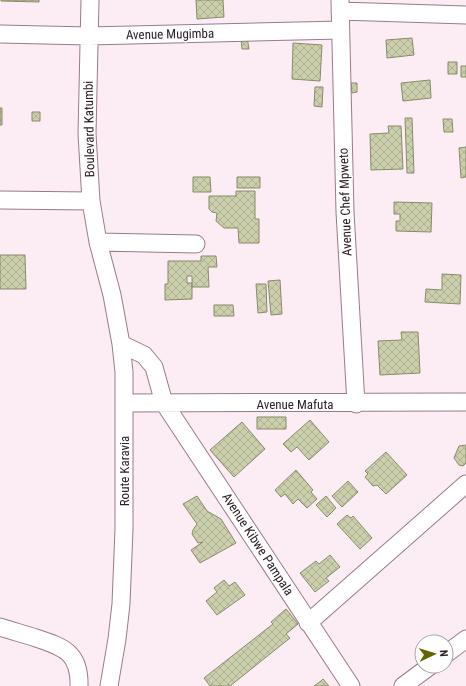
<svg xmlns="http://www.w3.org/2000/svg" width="466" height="686" font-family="'Roboto Condensed',sans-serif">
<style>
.building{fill:url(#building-cross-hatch);stroke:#888b69}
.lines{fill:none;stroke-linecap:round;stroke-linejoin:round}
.minor-casing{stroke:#9a798c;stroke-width:19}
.minor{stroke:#fff;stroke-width:17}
.labels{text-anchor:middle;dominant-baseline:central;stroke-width:3;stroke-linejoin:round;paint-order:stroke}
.street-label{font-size:13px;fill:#2d2027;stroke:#fff}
</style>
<defs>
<pattern id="building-cross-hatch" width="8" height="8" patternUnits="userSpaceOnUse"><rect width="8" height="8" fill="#cbcfab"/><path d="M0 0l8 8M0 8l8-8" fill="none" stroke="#afb193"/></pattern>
</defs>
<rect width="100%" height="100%" fill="#fcedf5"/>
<path class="building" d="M 1,0 L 39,0 L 39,2 L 1,1 Z
M 196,0 L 223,0 L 224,17 L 197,19 Z
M 247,37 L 249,49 L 242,49 L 241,38 Z
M 412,38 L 414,55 L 387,58 L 386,40 Z
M 293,43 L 322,45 L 320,81 L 292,79 Z
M 448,62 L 457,62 L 457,74 L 448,74 Z
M 461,66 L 466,66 L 466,77 L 461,77 Z
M 430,80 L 431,98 L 403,101 L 401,83 Z
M 351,83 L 357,83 L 357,92 L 352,93 Z
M 315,87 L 323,87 L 322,107 L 314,106 Z
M 0,108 L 2,108 L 2,125 L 0,125 Z
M 32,112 L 40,112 L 40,121 L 32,121 Z
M 405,118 L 412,118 L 414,173 L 407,173 Z
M 443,119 L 452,119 L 453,132 L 444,132 Z
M 388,126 L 401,126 L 403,169 L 371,170 L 370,134 L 389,133 Z
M 466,147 L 466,177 L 461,178 L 459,148 Z
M 193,177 L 210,177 L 211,192 L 193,192 Z
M 237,177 L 260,177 L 260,188 L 237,188 Z
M 236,191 L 255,191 L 255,219 L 259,219 L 259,243 L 239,243 L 238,228 L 224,228 L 216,221 L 217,213 L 212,212 L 209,209 L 209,196 L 236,196 Z
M 394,202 L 432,203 L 431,232 L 396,231 L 396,221 L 400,221 L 400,214 L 394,214 Z
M 0,255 L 25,255 L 26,289 L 0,289 Z
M 201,256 L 216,256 L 217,267 L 208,267 L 209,287 L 192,287 L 192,276 L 187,276 L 187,283 L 192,283 L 192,299 L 165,300 L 165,284 L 168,284 L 168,261 L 201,261 Z
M 442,274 L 461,275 L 460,304 L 425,302 L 426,289 L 442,290 Z
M 280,280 L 282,314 L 271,315 L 268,281 Z
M 256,284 L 266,284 L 267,312 L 258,313 Z
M 214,305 L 233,305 L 234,316 L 214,316 Z
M 401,332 L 418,332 L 420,373 L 380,375 L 378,341 L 402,340 Z
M 257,417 L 286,417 L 286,429 L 257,429 Z
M 310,420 L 329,442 L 309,460 L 297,447 L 291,452 L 283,444 Z
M 242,422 L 265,449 L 234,477 L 210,450 Z
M 466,445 L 466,463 L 463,466 L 459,465 L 454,458 L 459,446 Z
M 386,452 L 407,475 L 386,494 L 377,485 L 373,486 L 365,477 L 368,474 L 365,471 Z
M 296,470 L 313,490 L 311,492 L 317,499 L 307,508 L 298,499 L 293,504 L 285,494 L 281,497 L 275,490 Z
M 348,481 L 358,492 L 342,507 L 332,496 Z
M 197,496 L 207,511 L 221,519 L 236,543 L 200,563 L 191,550 L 203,542 L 198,543 L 192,534 L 193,530 L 197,524 L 183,504 Z
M 326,496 L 336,508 L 327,517 L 316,505 Z
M 347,515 L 351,518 L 353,516 L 372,538 L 360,549 L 337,524 Z
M 330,555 L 340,567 L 326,578 L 329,581 L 315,592 L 300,573 L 316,561 L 319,564 Z
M 224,580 L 229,586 L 235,582 L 245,595 L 217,615 L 206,601 L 217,592 L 214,588 Z
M 286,609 L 298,624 L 286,634 L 290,638 L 230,686 L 210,686 L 204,678 L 273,624 L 271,622 Z
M 323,679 L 329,686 L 314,686 L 321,681 Z"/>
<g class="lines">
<defs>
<path id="minor" d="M 90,0 L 87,134 L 91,201 L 98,242 L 112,295 L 121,344 L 124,372 L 124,529 L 121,604 L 117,639 L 109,686
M 340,0 L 345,212 L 356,404
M 340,11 L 466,15
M 0,34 L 89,36 L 340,30
M 0,200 L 91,201
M 98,242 L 196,244
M 121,344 L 144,355 L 154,367 L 164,403 L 351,686
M 124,403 L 466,402
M 308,623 L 466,484
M 0,627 C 12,631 24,634 36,638 C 63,647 80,652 79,686
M 446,654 L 466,639
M 403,686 L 430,666"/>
</defs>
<use href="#minor" class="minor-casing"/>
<use href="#minor" class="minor"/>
</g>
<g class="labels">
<g class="street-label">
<text transform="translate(170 34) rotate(-1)">Avenue Mugimba</text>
<text transform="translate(89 129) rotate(-91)">Boulevard Katumbi</text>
<text transform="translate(345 202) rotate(-92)">Avenue Chef Mpweto</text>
<text x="295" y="404">Avenue Mafuta</text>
<text transform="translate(124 471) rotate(-90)">Route Karavia</text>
<text transform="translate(258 544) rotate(57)">Avenue Kibwe Pampala</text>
</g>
</g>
<g transform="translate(434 654) rotate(86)"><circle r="19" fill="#ffffff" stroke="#aba6a9"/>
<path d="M0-3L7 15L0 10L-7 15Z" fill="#616500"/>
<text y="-6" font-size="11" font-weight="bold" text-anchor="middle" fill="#2d2027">N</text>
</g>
</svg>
